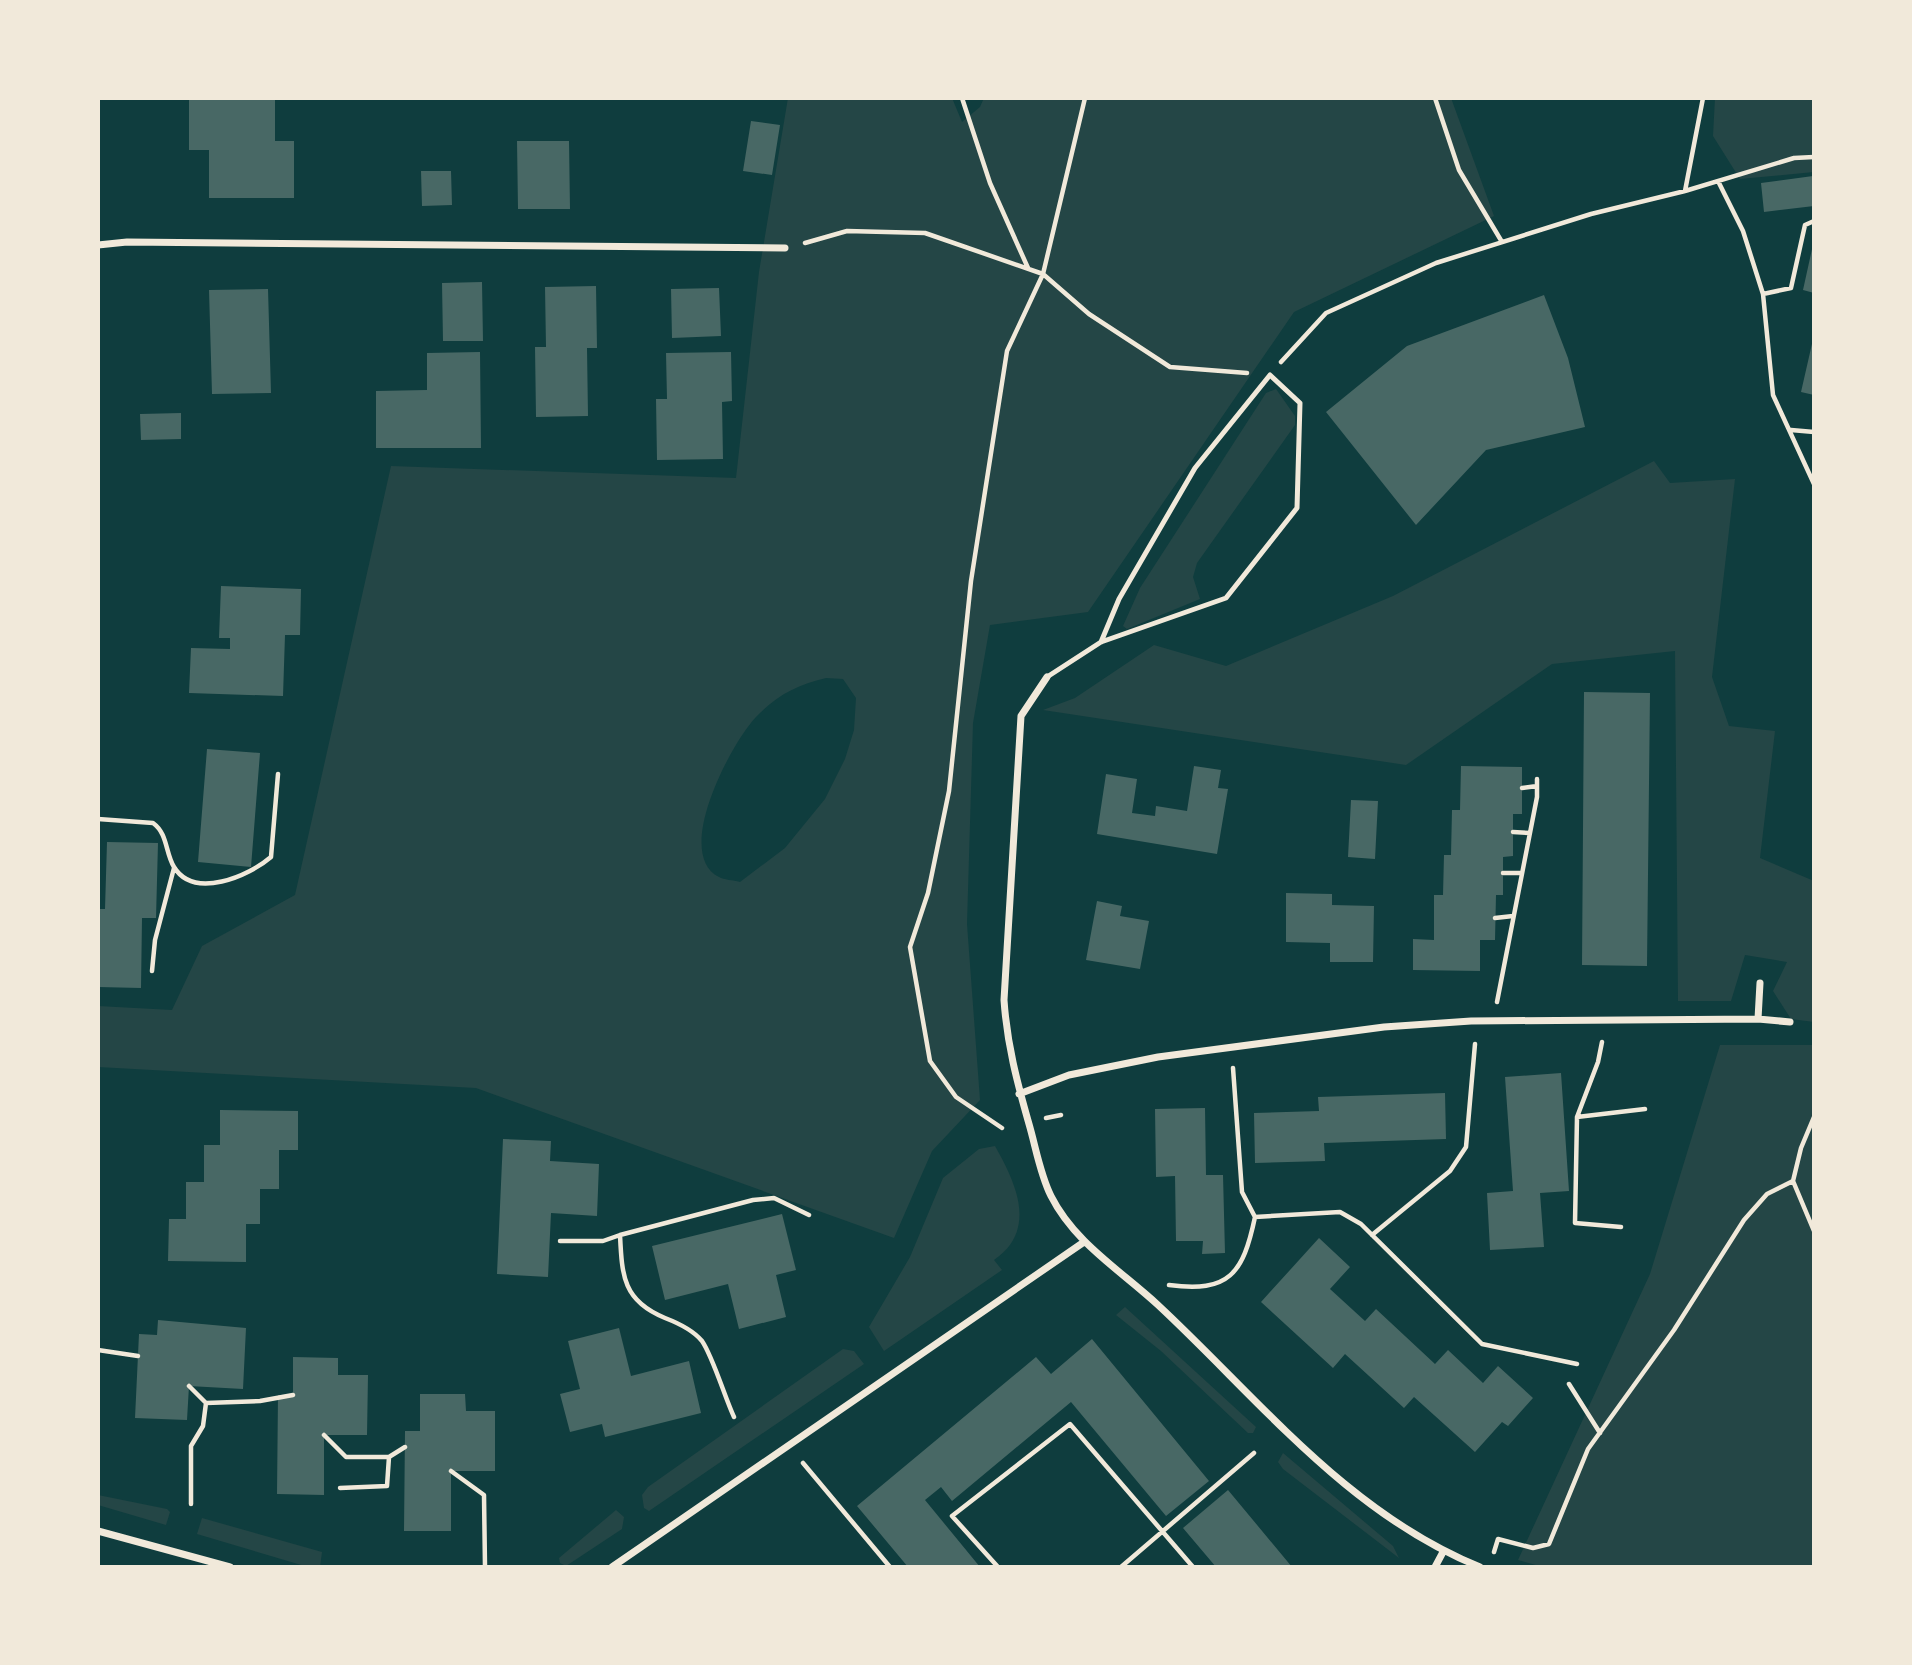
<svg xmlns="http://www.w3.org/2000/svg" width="1912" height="1665" font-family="'Alegreya Sans',sans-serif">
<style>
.green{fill:#244646;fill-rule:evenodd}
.building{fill:#486865}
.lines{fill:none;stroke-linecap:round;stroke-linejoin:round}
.path{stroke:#f1e9da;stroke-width:4.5}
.service{stroke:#f1e9da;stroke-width:5}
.minor{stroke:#f1e9da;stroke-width:7}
</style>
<rect width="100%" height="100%" fill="#0f3d3e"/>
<path class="green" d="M 788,98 L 952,98 L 962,122 L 980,107 L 984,98 L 1451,98 L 1494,216 L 1294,312 L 1088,612 L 990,625 L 973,723 L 967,924 L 980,1100 L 932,1151 L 894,1238 L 476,1088 L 98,1067 L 98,1006 L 172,1010 L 202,946 L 295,895 L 391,466 L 736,478 L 759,272 ZM 826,678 L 843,679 L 856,698 L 854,730 L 845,759 L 825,799 L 785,848 L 740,882 C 733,880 724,880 719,877 C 672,853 732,742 756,717 C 777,695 797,685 826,678 Z
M 1715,98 L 1814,98 L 1814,172 L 1740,179 L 1713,136 Z
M 1276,389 L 1295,416 L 1295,425 L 1197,563 L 1193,577 L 1200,599 L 1127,629 L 1123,626 L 1140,588 L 1266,393 Z
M 1654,461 L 1670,483 L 1735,479 L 1712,677 L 1729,726 L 1775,731 L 1760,858 L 1814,881 L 1814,1022 L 1791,1019 L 1773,991 L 1787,962 L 1745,955 L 1731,1001 L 1678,1001 L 1675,651 L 1552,664 L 1406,765 L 1043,710 L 1075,698 L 1154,645 L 1226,666 L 1393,596 Z
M 1720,1045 L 1814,1045 L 1814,1567 L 1543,1567 L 1518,1560 L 1650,1274 Z
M 995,1146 C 1016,1183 1038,1230 994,1260 L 1002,1270 L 884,1351 L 869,1327 L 910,1257 L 943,1178 L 979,1149 Z
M 1125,1307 L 1256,1427 L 1253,1433 L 1248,1433 L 1161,1351 L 1116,1315 Z
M 843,1349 L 854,1351 L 864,1364 L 649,1511 L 644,1508 L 642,1495 L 648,1487 Z
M 1283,1453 L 1393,1546 L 1399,1558 L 1283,1469 L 1278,1462 Z
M 98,1495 L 167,1509 L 170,1512 L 166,1525 L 98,1505 Z
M 616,1510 L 624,1517 L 622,1529 L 566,1566 L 560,1563 L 559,1558 Z
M 202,1518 L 322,1552 L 320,1567 L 308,1567 L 197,1534 Z"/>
<path class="building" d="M 189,98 L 275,98 L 275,141 L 294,141 L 294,198 L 209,198 L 209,150 L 189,150 Z
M 751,121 L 780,125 L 772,175 L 743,171 Z
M 517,141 L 569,141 L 570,209 L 518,209 Z
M 421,171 L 451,171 L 452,205 L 422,206 Z
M 1813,176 L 1814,206 L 1764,212 L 1761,183 Z
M 1814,240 L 1814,293 L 1803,290 Z
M 482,282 L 483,341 L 443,341 L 442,283 Z
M 596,286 L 597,348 L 587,348 L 588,416 L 536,417 L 535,347 L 546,347 L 545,287 Z
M 719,288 L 721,336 L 672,338 L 671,289 Z
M 268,289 L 271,393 L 212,394 L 209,290 Z
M 1544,295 L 1568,358 L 1585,427 L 1486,450 L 1416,525 L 1326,412 L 1407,346 Z
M 1814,335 L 1814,395 L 1801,392 Z
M 480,352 L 481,448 L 376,448 L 376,391 L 427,390 L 427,353 Z
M 731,352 L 732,401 L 722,402 L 723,459 L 657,460 L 656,399 L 667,399 L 666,353 Z
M 181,413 L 181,439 L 141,440 L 140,414 Z
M 221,586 L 301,589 L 300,635 L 285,635 L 283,696 L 189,693 L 191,648 L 230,649 L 230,638 L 219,638 Z
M 1584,692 L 1650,693 L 1647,966 L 1582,965 Z
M 207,749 L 260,753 L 251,867 L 198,862 Z
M 1194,766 L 1221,770 L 1218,788 L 1228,789 L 1217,854 L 1097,834 L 1106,774 L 1137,779 L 1132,813 L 1155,816 L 1156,806 L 1187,811 Z
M 1461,766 L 1522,767 L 1522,814 L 1513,814 L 1513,856 L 1503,857 L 1503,895 L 1496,895 L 1495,940 L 1480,940 L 1480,971 L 1413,970 L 1413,939 L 1434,940 L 1434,895 L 1443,895 L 1444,855 L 1451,855 L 1452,810 L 1460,810 Z
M 1351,800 L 1378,801 L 1375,859 L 1348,857 Z
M 107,842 L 158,843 L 156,918 L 142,918 L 141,988 L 98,987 L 98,909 L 105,909 Z
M 1286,893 L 1332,894 L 1332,905 L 1374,906 L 1373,962 L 1330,962 L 1330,943 L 1286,942 Z
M 1097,901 L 1122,906 L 1120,916 L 1149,921 L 1140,969 L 1086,960 Z
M 1561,1073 L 1569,1191 L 1540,1193 L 1544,1247 L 1490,1250 L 1487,1193 L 1513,1191 L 1505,1077 Z
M 1445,1093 L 1446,1139 L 1324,1143 L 1325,1161 L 1255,1163 L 1254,1113 L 1319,1111 L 1318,1097 Z
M 1205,1108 L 1206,1175 L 1223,1175 L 1225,1253 L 1202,1254 L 1203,1241 L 1176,1241 L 1175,1176 L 1156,1177 L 1155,1109 Z
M 220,1110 L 298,1111 L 298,1150 L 279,1150 L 279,1189 L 260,1189 L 260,1224 L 246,1224 L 246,1262 L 168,1261 L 169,1219 L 186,1219 L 186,1182 L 204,1182 L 204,1145 L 220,1145 Z
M 503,1139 L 551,1141 L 550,1161 L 599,1164 L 597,1216 L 551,1213 L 548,1277 L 497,1274 Z
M 782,1214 L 796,1270 L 776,1275 L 786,1317 L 739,1329 L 728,1284 L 665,1300 L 652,1246 Z
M 1319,1238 L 1350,1267 L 1330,1289 L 1365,1321 L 1376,1309 L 1435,1364 L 1448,1350 L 1483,1383 L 1498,1366 L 1533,1398 L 1508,1426 L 1502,1422 L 1475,1452 L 1414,1397 L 1404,1408 L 1345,1354 L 1333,1368 L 1261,1302 Z
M 158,1320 L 246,1328 L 243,1389 L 189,1386 L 187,1420 L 135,1418 L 139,1334 L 157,1335 Z
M 619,1328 L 631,1376 L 689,1361 L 701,1413 L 605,1437 L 602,1424 L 570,1432 L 560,1394 L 580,1389 L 568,1341 Z
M 1092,1339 L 1209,1481 L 1166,1516 L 1071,1402 L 952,1501 L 941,1487 L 925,1500 L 980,1567 L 908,1567 L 857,1506 L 1036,1357 L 1051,1374 Z
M 293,1357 L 338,1358 L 338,1375 L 368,1375 L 367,1435 L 324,1435 L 324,1495 L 277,1494 L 278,1395 L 293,1395 Z
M 420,1394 L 465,1394 L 466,1411 L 495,1411 L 495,1471 L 451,1471 L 451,1531 L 404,1531 L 405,1431 L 420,1431 Z
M 1228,1490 L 1292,1567 L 1216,1567 L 1183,1528 Z"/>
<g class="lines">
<path class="path" d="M 962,98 L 990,183 L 1028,268
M 1435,98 L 1459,170 L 1502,242
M 1718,181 L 1743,231 L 1763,294 L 1773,395 L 1814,484
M 1685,191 L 1703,98
M 805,243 L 847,231 L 925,233 L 1043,274 L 1089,314 L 1170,367 L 1247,373
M 1763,294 L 1791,288 L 1805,225 L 1814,221
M 1281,362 L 1326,313 L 1436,263 L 1591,214 L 1685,191 L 1794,158 L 1814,157
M 1791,430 L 1814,432
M 1522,788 L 1537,786
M 98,819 L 153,823 C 168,834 165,852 174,867 C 194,900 249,876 271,857 L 278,774
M 1513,832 L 1530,833
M 1503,873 L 1522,873
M 1495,918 L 1513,916
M 152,971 L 155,940 L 174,868
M 1497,1002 L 1537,797 L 1537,779
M 1602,1042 L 1598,1062 L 1577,1117 L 1575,1223 L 1621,1227
M 1233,1068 L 1242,1192 L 1255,1217
M 1577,1117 L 1645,1109
M 1814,1117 L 1801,1148 L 1793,1181 L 1814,1231
M 1046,1118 L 1061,1115
M 1002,1128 L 956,1097 L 930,1061 L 910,947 L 928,893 L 949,791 L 971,581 L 1007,351 L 1043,274 L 1085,98
M 1372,1235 L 1450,1171 L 1466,1147 L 1475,1044
M 560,1241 L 603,1241 L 620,1235
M 1169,1285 C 1229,1293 1243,1274 1255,1217 L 1340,1212 L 1361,1224 L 1482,1344 L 1577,1364
M 98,1350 L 138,1356
M 1569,1384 L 1600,1433
M 189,1386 L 206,1403 L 260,1401 L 293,1395
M 734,1417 C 725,1398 713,1357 702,1341 C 693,1330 678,1323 665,1318 C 623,1301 622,1276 620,1235 L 753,1200 L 774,1198 L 809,1215
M 324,1435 L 346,1457 L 389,1457 L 387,1486 L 340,1488
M 389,1457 L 405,1447
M 803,1463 L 890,1567
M 451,1471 L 484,1495 L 485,1567
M 191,1504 L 191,1446 L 203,1426 L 206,1403
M 1494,1552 L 1498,1539 L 1533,1548 L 1549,1544 L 1588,1449 L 1674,1330 L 1744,1220 L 1767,1194 L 1793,1181
M 998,1567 L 952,1516 L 1070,1424 L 1193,1567
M 1121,1567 L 1254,1453"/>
<path class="service" d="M 1047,677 L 1101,642 L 1226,598 L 1297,508 L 1300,403 L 1270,375 L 1195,468 L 1119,599 L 1101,642"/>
<path class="minor" d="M 98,245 L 127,242 L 785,248
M 1047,677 L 1021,716 L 1004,1000 C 1007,1044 1017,1082 1029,1124 C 1036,1148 1040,1174 1051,1196 C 1074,1242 1120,1270 1158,1305 C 1260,1400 1347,1513 1480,1567
M 1758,1019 L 1790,1022
M 1019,1094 L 1069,1075 L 1158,1057 L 1384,1027 L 1471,1021 L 1758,1019 L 1760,983
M 98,1531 L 230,1567
M 612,1567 L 1084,1242
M 1435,1567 L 1443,1552"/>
</g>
<rect width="1912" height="1665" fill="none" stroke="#f1e9da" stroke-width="200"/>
</svg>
